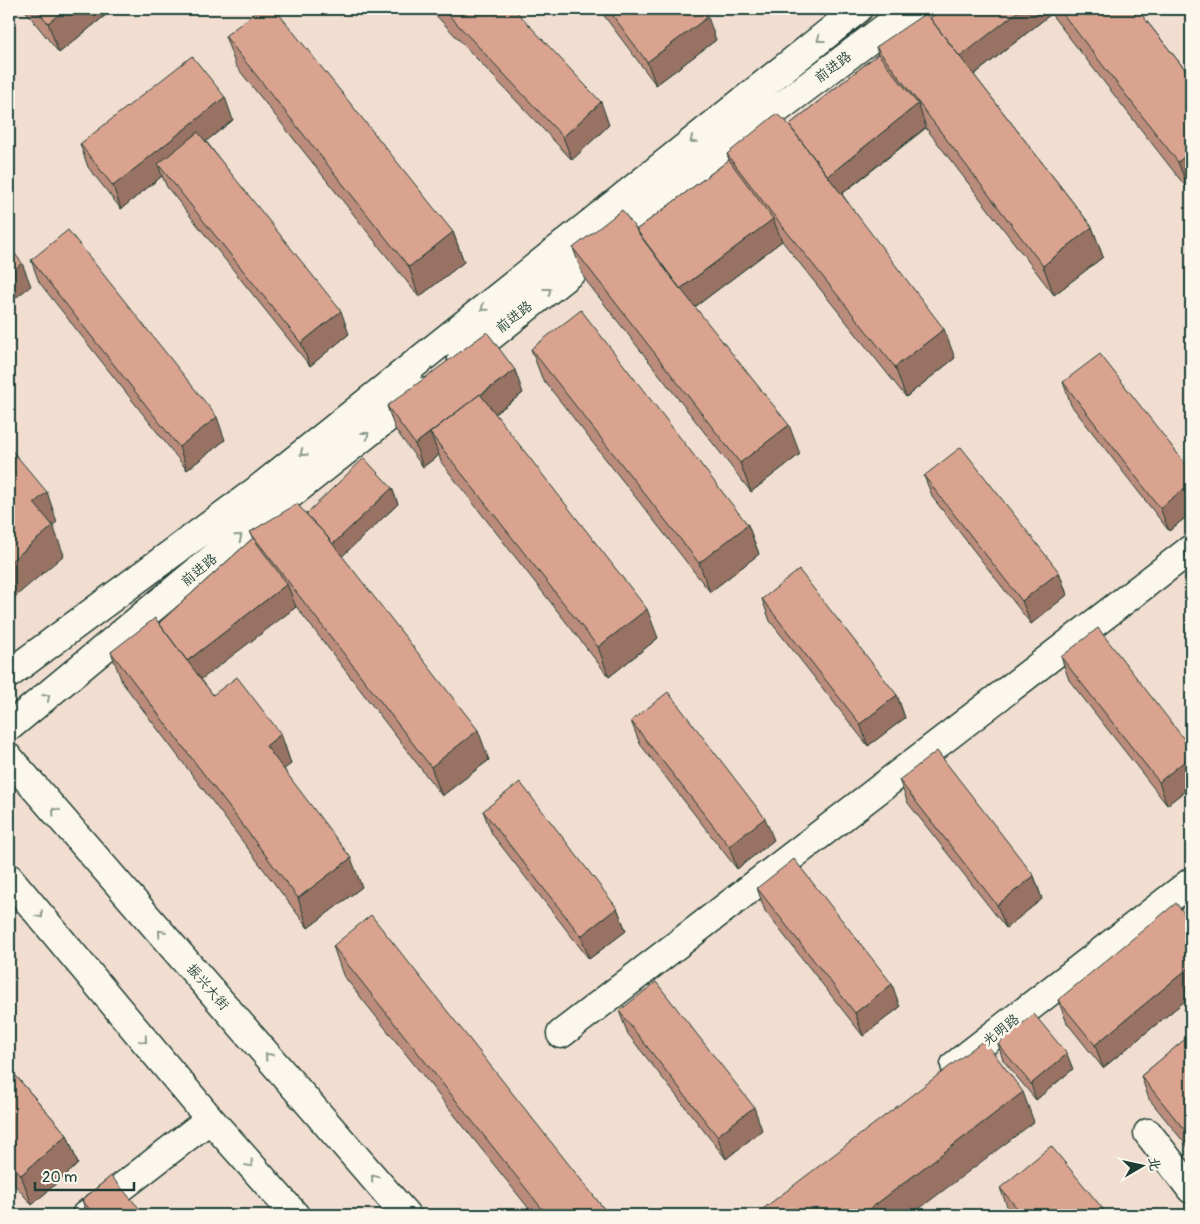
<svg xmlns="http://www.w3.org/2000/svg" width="1200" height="1224" font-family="Pangolin,'LXGW WenKai TC',sans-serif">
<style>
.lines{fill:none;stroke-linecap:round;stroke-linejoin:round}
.minor-casing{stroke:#1f3d34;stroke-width:31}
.minor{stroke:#fbf7ec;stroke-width:28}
.wall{fill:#bb8c7b;stroke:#1f3d34}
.shaded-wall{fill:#987264;stroke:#1f3d34}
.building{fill:#d9a38f;stroke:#1f3d34}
.oneway{stroke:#8d9a90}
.labels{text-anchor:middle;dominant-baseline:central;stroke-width:5;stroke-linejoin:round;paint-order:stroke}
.street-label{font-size:14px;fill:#1f3d34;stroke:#fbf7ec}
</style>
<rect width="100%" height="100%" fill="#f1ded0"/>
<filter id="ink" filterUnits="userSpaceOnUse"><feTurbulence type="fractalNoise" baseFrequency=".02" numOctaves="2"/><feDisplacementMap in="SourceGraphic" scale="10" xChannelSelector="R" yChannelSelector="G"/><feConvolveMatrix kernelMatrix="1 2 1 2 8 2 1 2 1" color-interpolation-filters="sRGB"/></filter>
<g filter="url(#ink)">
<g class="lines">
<defs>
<path id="minor" d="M 462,359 L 759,123 L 910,9
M 9,674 L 256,491 L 858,9
M 9,727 L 277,505 L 420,392
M 9,758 L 406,1215
M 9,878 L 210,1119 L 295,1215
M 561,1034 L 1191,549
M 955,1065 L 1191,882
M 1148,1133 L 1191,1189
M 86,1215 L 210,1119"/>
</defs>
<use href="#minor" class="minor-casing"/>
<use href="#minor" class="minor"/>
</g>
<path class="wall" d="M 24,9 L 106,9 L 107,14 L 59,53 Z
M 430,9 L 514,9 L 609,125 L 572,160 Z
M 599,9 L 702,9 L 716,40 L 656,85 Z
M 942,9 L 1137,9 L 1191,77 L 1191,189 L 1189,191 L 1051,14 L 974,75 L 1092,227 L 1103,257 L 1054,295 L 926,128 L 842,194 L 955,358 L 906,397 L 782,241 L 695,307 L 800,454 L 751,492 L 584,278 L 573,248 L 636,230 L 729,160 L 727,154 L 789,125 L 878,54 L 876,47 L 930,18 Z
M 225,36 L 453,232 L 464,262 L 419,297 L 236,66 Z
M 233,120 L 206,141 L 349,334 L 310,366 L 167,187 L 162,176 L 121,209 L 88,167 L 80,144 Z
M 31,260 L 225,440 L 187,470 L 39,282 Z
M 531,349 L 748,525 L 759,554 L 710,592 L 542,378 Z
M 1063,382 L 1191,471 L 1191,513 L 1169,531 L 1071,405 Z
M 523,393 L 495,414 L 658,638 L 609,677 L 441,462 L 439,455 L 423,467 L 395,429 L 387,406 Z
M 924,476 L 1059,572 L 1067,595 L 1031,624 L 933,498 Z
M 392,488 L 398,504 L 342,556 L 489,760 L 442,796 L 295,605 L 296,607 L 201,679 L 213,695 L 281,734 L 291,764 L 284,769 L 362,887 L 308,928 L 122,682 L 111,652 L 159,623 L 253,538 L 250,532 L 306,514 Z
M 1191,549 L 1191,571 L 1185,554 Z
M 762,599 L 897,695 L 905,718 L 868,746 L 770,621 Z
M 1061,657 L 1191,748 L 1191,786 L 1167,805 L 1069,680 Z
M 631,721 L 774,840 L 737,869 L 640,744 Z
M 899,780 L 1034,876 L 1042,899 L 1006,928 L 908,803 Z
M 483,811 L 617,908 L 626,931 L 589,959 L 492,834 Z
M 757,888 L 900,1007 L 863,1036 L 765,911 Z
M 1191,922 L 1191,996 L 1103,1068 L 1067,1023 L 1058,1000 Z
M 333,946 L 607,1215 L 534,1215 L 343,975 Z
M 619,1011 L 762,1130 L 726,1159 L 628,1034 Z
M 1191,1035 L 1191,1151 L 1149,1099 L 1141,1076 Z
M 998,1044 L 1073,1069 L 1036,1100 L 1003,1060 Z
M 9,1068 L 67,1135 L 78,1164 L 32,1205 L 9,1178 Z
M 1000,1188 L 1108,1215 L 1012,1215 L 1009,1211 Z
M 82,1200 L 145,1215 L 87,1215 Z"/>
<path class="shaded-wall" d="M 66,9 L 106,9 L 107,14 L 59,53 L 48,23 Z
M 1021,9 L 1049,9 L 1051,14 L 966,81 L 958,58 Z
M 708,17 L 716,40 L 656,85 L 647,62 Z
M 225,97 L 233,120 L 166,173 L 158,164 L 162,176 L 121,209 L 113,186 Z
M 601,102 L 609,125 L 572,160 L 563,137 Z
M 918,104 L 926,127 L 835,199 L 827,177 Z
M 1191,151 L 1191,189 L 1189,191 L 1178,162 Z
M 773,219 L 782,241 L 687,313 L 679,290 Z
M 1092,227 L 1103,257 L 1054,295 L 1043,266 Z
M 453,232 L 464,262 L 419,297 L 409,267 Z
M 22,263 L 31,286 L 9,303 L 9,274 Z
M 341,311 L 349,334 L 310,366 L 301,343 Z
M 944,329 L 955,358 L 906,397 L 895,367 Z
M 515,370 L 523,393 L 444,451 L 430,433 L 439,455 L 423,467 L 415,444 Z
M 217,417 L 225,440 L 187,470 L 179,447 Z
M 789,425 L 800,454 L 751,492 L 740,463 Z
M 1191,483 L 1191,513 L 1169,531 L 1160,508 Z
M 392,488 L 398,504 L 335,563 L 330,547 Z
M 47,492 L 57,522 L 44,533 L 34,503 Z
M 748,525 L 759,554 L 710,592 L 699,563 Z
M 53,526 L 64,555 L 9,602 L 9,563 Z
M 1059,572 L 1067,595 L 1031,624 L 1022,601 Z
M 287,584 L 296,607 L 194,685 L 186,662 Z
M 647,609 L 658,638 L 609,677 L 598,647 Z
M 897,695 L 905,718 L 868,746 L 860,724 Z
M 478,730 L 489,760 L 442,796 L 431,767 Z
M 281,734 L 291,764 L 276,775 L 266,746 Z
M 1191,756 L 1191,786 L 1167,805 L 1159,782 Z
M 765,818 L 774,840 L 737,869 L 729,846 Z
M 351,858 L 362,887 L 308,928 L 298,898 Z
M 1034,876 L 1042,899 L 1006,928 L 997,905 Z
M 617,908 L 626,931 L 589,959 L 581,936 Z
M 1191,966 L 1191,996 L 1103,1068 L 1095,1045 Z
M 892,984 L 900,1007 L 863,1036 L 855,1013 Z
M 1067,1054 L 1073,1069 L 1036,1100 L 1031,1084 Z
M 1023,1092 L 1034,1122 L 911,1215 L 862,1215 Z
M 754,1107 L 762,1130 L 726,1159 L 717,1136 Z
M 67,1135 L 78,1164 L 32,1205 L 21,1175 Z
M 605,1210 L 607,1215 L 598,1215 Z"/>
<path class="building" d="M 36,9 L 66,9 L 48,23 Z
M 260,9 L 275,9 L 453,232 L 409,267 L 225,36 Z
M 443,9 L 514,9 L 601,102 L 563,137 Z
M 608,9 L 702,9 L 708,17 L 647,62 Z
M 942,9 L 1021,9 L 960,57 L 930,18 Z
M 1059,9 L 1137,9 L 1191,77 L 1191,151 L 1178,162 Z
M 926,13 L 1092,227 L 1043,266 L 876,47 Z
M 878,54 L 918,104 L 828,176 L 789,125 Z
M 192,56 L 225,97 L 113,186 L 80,144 Z
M 776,114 L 785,120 L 944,329 L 895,367 L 771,212 L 727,154 Z
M 198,132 L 341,311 L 301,343 L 158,164 Z
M 729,160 L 773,219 L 680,289 L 636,230 Z
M 622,210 L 676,283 L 789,425 L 740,463 L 573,248 Z
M 68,230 L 217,417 L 179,447 L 31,260 Z
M 9,246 L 22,263 L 9,274 Z
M 581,310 L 748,525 L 699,563 L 531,349 Z
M 487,332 L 515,370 L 480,395 L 480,394 L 415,444 L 387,406 Z
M 1100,354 L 1191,471 L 1191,483 L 1160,508 L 1063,382 Z
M 480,394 L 647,609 L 598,647 L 430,433 Z
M 9,447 L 47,492 L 34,503 L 53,526 L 9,563 Z
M 961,447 L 1059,572 L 1022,601 L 924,476 Z
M 364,458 L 392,488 L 333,544 L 325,534 L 306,514 Z
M 297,504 L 325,534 L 478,730 L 431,767 L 250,532 Z
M 253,538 L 287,584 L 187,661 L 159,623 Z
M 1191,549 L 1191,562 L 1185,554 Z
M 799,570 L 897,695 L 860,724 L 762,599 Z
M 155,618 L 213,695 L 237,677 L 281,734 L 266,746 L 351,858 L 298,898 L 111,652 Z
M 1098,628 L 1191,748 L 1191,756 L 1159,782 L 1061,657 Z
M 668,692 L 765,818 L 729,846 L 631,721 Z
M 937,751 L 1034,876 L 997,905 L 899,780 Z
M 520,782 L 617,908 L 581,936 L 483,811 Z
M 794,859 L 892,984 L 855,1013 L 757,888 Z
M 1176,903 L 1191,922 L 1191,966 L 1095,1045 L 1058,1000 Z
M 371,915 L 605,1210 L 598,1215 L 547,1215 L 333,946 Z
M 656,982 L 754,1107 L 717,1136 L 619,1011 Z
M 1034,1014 L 1067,1054 L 1031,1084 L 998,1044 Z
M 1191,1034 L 1191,1138 L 1141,1076 Z
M 984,1040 L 1023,1092 L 862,1215 L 755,1215 Z
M 9,1068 L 67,1135 L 21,1175 L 9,1161 Z
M 1051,1146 L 1108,1215 L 1023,1215 L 1000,1188 Z
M 111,1176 L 145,1215 L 94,1215 L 82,1200 Z"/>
<defs><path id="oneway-chevron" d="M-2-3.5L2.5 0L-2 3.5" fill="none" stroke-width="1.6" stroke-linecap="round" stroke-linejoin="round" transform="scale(1.25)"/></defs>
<g class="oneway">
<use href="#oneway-chevron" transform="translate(820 39) rotate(142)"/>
<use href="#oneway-chevron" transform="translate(693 140) rotate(141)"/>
<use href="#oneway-chevron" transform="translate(548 291) rotate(-38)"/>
<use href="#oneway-chevron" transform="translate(484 308) rotate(141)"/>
<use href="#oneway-chevron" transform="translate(366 435) rotate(-38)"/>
<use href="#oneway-chevron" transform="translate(303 453) rotate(141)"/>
<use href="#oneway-chevron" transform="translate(239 537) rotate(-40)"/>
<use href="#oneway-chevron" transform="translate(47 697) rotate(-40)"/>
<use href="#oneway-chevron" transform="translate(55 811) rotate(-131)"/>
<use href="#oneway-chevron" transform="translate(40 915) rotate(50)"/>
<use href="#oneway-chevron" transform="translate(161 933) rotate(-131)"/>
<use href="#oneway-chevron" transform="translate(144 1040) rotate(50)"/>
<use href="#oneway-chevron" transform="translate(268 1056) rotate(-131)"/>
<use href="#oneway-chevron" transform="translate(250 1164) rotate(49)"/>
<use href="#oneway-chevron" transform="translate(374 1178) rotate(-131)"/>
</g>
</g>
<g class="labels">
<g class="street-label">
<text transform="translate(833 67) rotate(-37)">前进路</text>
<text transform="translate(514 317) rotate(-38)">前进路</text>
<text transform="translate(199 570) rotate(-40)">前进路</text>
<text transform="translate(208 987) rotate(49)">振兴大街</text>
<text transform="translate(1001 1030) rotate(-38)">光明路</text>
</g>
</g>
<rect width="1200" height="1224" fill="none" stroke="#fbf7ec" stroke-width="30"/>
<rect x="15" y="15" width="1170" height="1194" fill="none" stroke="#1f3d34" stroke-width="2" filter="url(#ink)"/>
<g transform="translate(1142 1166) rotate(81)" stroke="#fbf7ec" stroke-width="4" paint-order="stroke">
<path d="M0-4L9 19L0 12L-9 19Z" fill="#1f3d34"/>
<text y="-8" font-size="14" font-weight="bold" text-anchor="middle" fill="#1f3d34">北</text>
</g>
<path d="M35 1182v8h99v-8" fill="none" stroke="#1f3d34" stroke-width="2.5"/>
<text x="42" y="1182" font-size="15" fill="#1f3d34" stroke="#fbf7ec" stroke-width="4" paint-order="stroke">20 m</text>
</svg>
